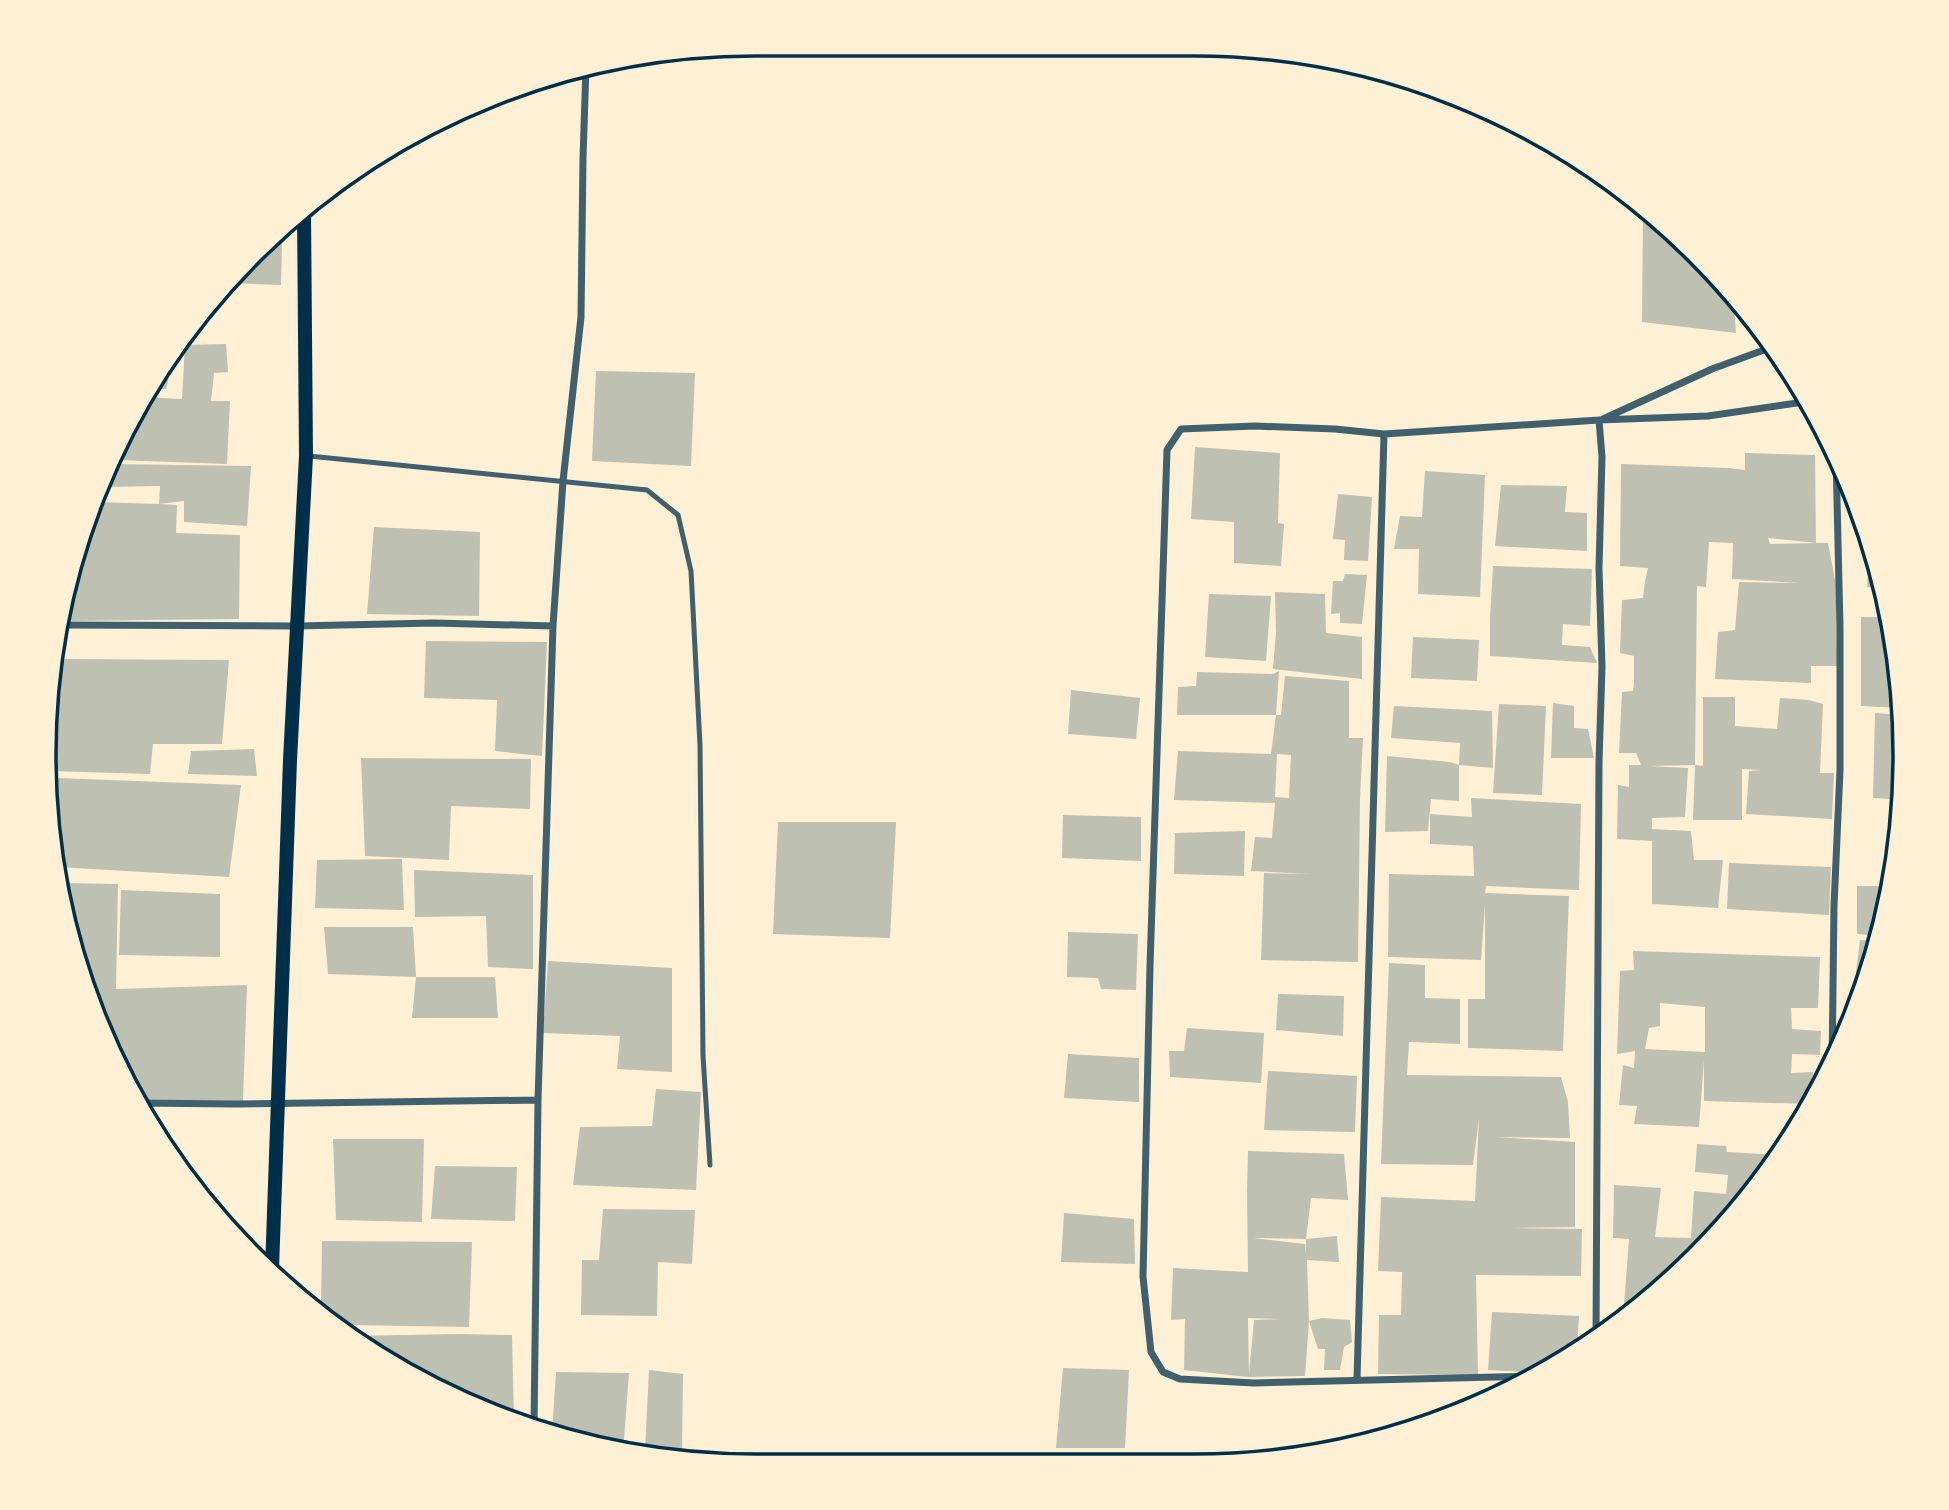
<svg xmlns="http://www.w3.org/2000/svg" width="1949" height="1510" font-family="'Archivo Narrow',sans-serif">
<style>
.building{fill:#bec0b2;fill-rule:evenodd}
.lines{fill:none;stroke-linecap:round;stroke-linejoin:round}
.service{stroke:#3f606c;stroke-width:5}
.minor{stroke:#3f606c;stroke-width:7}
.secondary{stroke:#003049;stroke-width:14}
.rim{fill:none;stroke:#003049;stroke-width:3.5}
</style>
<rect width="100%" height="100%" fill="#fdf0d5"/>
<path class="building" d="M 1650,212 L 1733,292 L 1736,333 L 1642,322 L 1643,213 Z
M 282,241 L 281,285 L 228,283 L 252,252 L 266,242 Z
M 226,344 L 228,372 L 214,373 L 211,401 L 230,401 L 227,464 L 116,460 L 117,453 L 141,397 L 182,399 L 185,345 Z
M 175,353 L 166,389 L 147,389 Z
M 596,371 L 695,373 L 691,466 L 592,461 Z
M 1195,447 L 1280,453 L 1278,523 L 1284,524 L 1281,566 L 1234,563 L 1234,522 L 1191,519 Z
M 1745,453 L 1815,455 L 1816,543 L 1828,543 L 1836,585 L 1837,666 L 1811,666 L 1811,683 L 1715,679 L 1718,632 L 1735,630 L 1739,582 L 1800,583 L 1732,579 L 1733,543 L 1709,542 L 1706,587 L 1697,586 L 1695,765 L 1649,766 L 1688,768 L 1685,817 L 1652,818 L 1652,829 L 1691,831 L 1694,860 L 1723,860 L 1718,908 L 1652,904 L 1652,841 L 1617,839 L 1618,785 L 1629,787 L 1629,765 L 1641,765 L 1636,753 L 1619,753 L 1622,692 L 1633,691 L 1634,682 L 1634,656 L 1620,653 L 1622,600 L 1643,598 L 1645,581 L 1648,568 L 1620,566 L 1621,464 L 1729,468 L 1745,470 ZM 1768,538 L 1816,543 L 1770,544 Z
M 112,464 L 251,466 L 247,526 L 184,522 L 184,501 L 159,504 L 177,505 L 176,533 L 240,535 L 239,619 L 61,621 L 68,571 L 96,502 L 159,504 L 160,486 L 103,487 Z
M 1425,471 L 1485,475 L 1480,597 L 1418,594 L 1419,549 L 1394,549 L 1400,516 L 1422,517 Z
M 1501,485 L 1567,486 L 1565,512 L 1587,513 L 1587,551 L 1495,546 Z
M 1338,494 L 1372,497 L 1368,561 L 1344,560 L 1345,540 L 1333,539 Z
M 374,527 L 480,532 L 479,616 L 367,614 Z
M 1870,540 L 1871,540 L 1882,588 L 1867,587 Z
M 1493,566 L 1592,569 L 1590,626 L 1563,624 L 1562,645 L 1590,647 L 1597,663 L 1490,656 L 1490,619 Z
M 1345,574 L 1367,575 L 1362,624 L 1340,623 L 1340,613 L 1331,614 L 1333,581 L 1343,581 Z
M 1275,592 L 1325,594 L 1326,633 L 1362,637 L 1362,679 L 1273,669 L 1276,633 Z
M 1209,594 L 1271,596 L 1266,661 L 1205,657 Z
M 1861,617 L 1889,617 L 1890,675 L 1900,676 L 1901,708 L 1861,706 Z
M 1413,637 L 1479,640 L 1477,681 L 1411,678 Z
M 426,641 L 547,642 L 542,756 L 495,751 L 497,700 L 424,698 Z
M 56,659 L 229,660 L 222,744 L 153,744 L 150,774 L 50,771 Z
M 1279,671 L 1276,715 L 1177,715 L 1178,687 L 1196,686 L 1197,672 L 1273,674 Z
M 1285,676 L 1349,681 L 1349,738 L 1363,738 L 1360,798 L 1358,962 L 1261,960 L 1264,873 L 1311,874 L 1251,871 L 1255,837 L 1272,838 L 1275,803 L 1174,800 L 1178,751 L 1271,754 L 1276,715 L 1281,715 ZM 1277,754 L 1291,755 L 1289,798 L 1275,797 Z
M 1071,690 L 1140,698 L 1136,739 L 1068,734 Z
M 1703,697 L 1735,697 L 1735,726 L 1777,729 L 1780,698 L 1809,700 L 1823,704 L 1820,773 L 1834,773 L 1832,819 L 1746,814 L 1749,771 L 1761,770 L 1742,769 L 1742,820 L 1693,820 L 1695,765 L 1703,766 Z
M 1553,703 L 1574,706 L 1574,728 L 1588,729 L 1594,758 L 1551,758 Z
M 1499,704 L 1546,706 L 1542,795 L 1493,793 Z
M 1394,706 L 1492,711 L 1493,768 L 1459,765 L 1459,801 L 1431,799 L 1428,831 L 1385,832 L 1387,756 L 1450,762 L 1459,765 L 1460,743 L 1391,738 Z
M 1875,713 L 1901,715 L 1904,800 L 1873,798 Z
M 254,749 L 257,776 L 188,774 L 191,751 Z
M 361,758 L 531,759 L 530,809 L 451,806 L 449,860 L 365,856 Z
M 57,778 L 241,785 L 229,877 L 58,867 L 53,826 Z
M 1471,798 L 1581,804 L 1579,890 L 1486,886 L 1485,893 L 1569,896 L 1563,1051 L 1468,1048 L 1468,999 L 1485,999 L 1485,905 L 1481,960 L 1388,957 L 1389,874 L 1474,876 L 1473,846 L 1430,844 L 1430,814 L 1472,817 Z
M 1063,815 L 1141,817 L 1141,861 L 1062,858 Z
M 1889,818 L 1901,818 L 1890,884 L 1889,884 Z
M 778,822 L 896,822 L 890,938 L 773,934 Z
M 1245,831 L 1244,876 L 1174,874 L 1175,833 Z
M 402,859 L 404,910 L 315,908 L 317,860 Z
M 1729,863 L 1831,867 L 1829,915 L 1727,909 Z
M 414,870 L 533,875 L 533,969 L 488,967 L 486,916 L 415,917 Z
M 61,883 L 118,884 L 116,989 L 247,985 L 243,1101 L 135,1100 L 95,1004 L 95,990 L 89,991 L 68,939 Z
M 1857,886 L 1890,886 L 1882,936 L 1857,934 Z
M 121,890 L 220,894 L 220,957 L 119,955 Z
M 324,927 L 413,927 L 416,977 L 495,977 L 498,1018 L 412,1018 L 416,977 L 328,974 Z
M 1068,932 L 1138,934 L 1136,990 L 1101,989 L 1098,978 L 1067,977 Z
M 1860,940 L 1880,941 L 1868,974 L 1856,973 Z
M 1633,951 L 1820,957 L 1818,1008 L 1791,1008 L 1792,1029 L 1821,1031 L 1820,1055 L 1792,1054 L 1791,1073 L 1813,1072 L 1810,1104 L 1704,1101 L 1704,1060 L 1699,1127 L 1634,1124 L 1637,1106 L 1619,1105 L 1623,1065 L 1634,1068 L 1635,1051 L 1617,1054 L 1620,971 L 1634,970 ZM 1660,1003 L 1705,1007 L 1705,1052 L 1645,1049 L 1649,1028 L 1660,1026 Z
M 548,961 L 672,968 L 672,1072 L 617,1069 L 620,1036 L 543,1033 Z
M 1389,963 L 1425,965 L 1425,998 L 1460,999 L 1460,1044 L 1409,1042 L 1407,1075 L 1561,1077 L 1568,1102 L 1570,1138 L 1496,1137 L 1575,1142 L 1575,1227 L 1508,1228 L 1582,1229 L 1581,1276 L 1476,1275 L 1478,1375 L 1378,1374 L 1379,1315 L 1401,1315 L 1402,1272 L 1378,1271 L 1381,1197 L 1475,1201 L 1479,1118 L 1473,1165 L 1381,1164 Z
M 1278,994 L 1344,996 L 1343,1036 L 1276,1030 Z
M 1187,1028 L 1264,1033 L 1261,1083 L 1170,1077 L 1169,1051 L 1184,1051 Z
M 1068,1054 L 1139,1058 L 1139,1102 L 1064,1098 Z
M 1268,1071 L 1357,1076 L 1355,1132 L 1264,1130 Z
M 656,1089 L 701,1092 L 696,1190 L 573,1185 L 580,1127 L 652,1126 Z
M 333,1139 L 424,1139 L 422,1222 L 336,1220 Z
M 1697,1144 L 1726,1146 L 1727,1152 L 1779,1155 L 1759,1188 L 1708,1242 L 1700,1240 L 1701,1250 L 1663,1289 L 1623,1319 L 1629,1239 L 1613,1238 L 1614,1185 L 1661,1188 L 1655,1237 L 1691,1238 L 1694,1191 L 1726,1194 L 1728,1175 L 1695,1172 Z
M 1248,1151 L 1344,1154 L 1348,1200 L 1311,1198 L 1306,1239 L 1253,1238 L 1305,1244 L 1306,1254 L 1306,1239 L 1337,1236 L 1339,1262 L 1307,1260 L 1309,1321 L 1305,1376 L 1248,1377 L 1184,1370 L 1185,1319 L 1171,1320 L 1173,1268 L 1248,1272 L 1247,1193 ZM 1248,1318 L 1281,1319 L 1254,1320 L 1249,1374 Z
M 435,1166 L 517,1167 L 515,1221 L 431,1219 Z
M 603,1209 L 695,1210 L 692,1264 L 658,1262 L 657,1316 L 581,1315 L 582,1260 L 599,1260 Z
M 1064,1213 L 1134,1219 L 1135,1264 L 1061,1262 Z
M 322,1241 L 472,1242 L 469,1327 L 346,1325 L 345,1333 L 316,1308 L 321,1308 Z
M 1492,1312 L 1579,1316 L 1577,1352 L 1546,1373 L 1488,1370 Z
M 1322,1318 L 1350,1320 L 1352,1342 L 1344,1347 L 1340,1370 L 1324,1370 L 1325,1349 L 1318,1349 L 1309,1321 Z
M 458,1334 L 512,1335 L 514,1421 L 483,1412 L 360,1346 L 348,1336 Z
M 1063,1368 L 1129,1370 L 1125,1448 L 1056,1448 Z
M 649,1370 L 683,1374 L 682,1453 L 645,1451 Z
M 556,1372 L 629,1373 L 623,1453 L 552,1433 Z"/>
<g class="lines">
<path class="service" d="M 309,456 L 647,490 L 678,515 L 691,571 L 700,745 L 703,1056 L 710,1165"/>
<path class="minor" d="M 1603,419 L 1712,369 L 1772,347
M 61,625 L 296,626 L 434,623 L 553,626
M 1832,1069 L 1834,906 L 1840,770 L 1840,627 L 1836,457
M 136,1103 L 237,1104 L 538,1100
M 1596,1338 L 1599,762 L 1602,667 L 1599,568 L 1602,457 L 1599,420
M 1539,1376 L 1254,1383 L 1180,1379 L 1163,1372 L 1151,1352 L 1143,1277 L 1150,966 L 1167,450 L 1181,429 L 1255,426 L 1335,429 L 1384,434 L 1599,420 L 1708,416 L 1811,401
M 1357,1379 L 1384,434
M 534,1428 L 538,1100 L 553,626 L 563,481 L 581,317 L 583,158 L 586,66"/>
<path class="secondary" d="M 272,1269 L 290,760 L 306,456 L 304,212"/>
</g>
<path d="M0 0H1949V1510H0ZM755 56H1194A699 699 0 0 1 1893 755V755A699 699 0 0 1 1194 1454H755A699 699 0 0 1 56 755V755A699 699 0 0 1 755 56Z" fill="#fdf0d5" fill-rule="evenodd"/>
<path class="rim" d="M755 56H1194A699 699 0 0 1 1893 755V755A699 699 0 0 1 1194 1454H755A699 699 0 0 1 56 755V755A699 699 0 0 1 755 56Z"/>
</svg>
